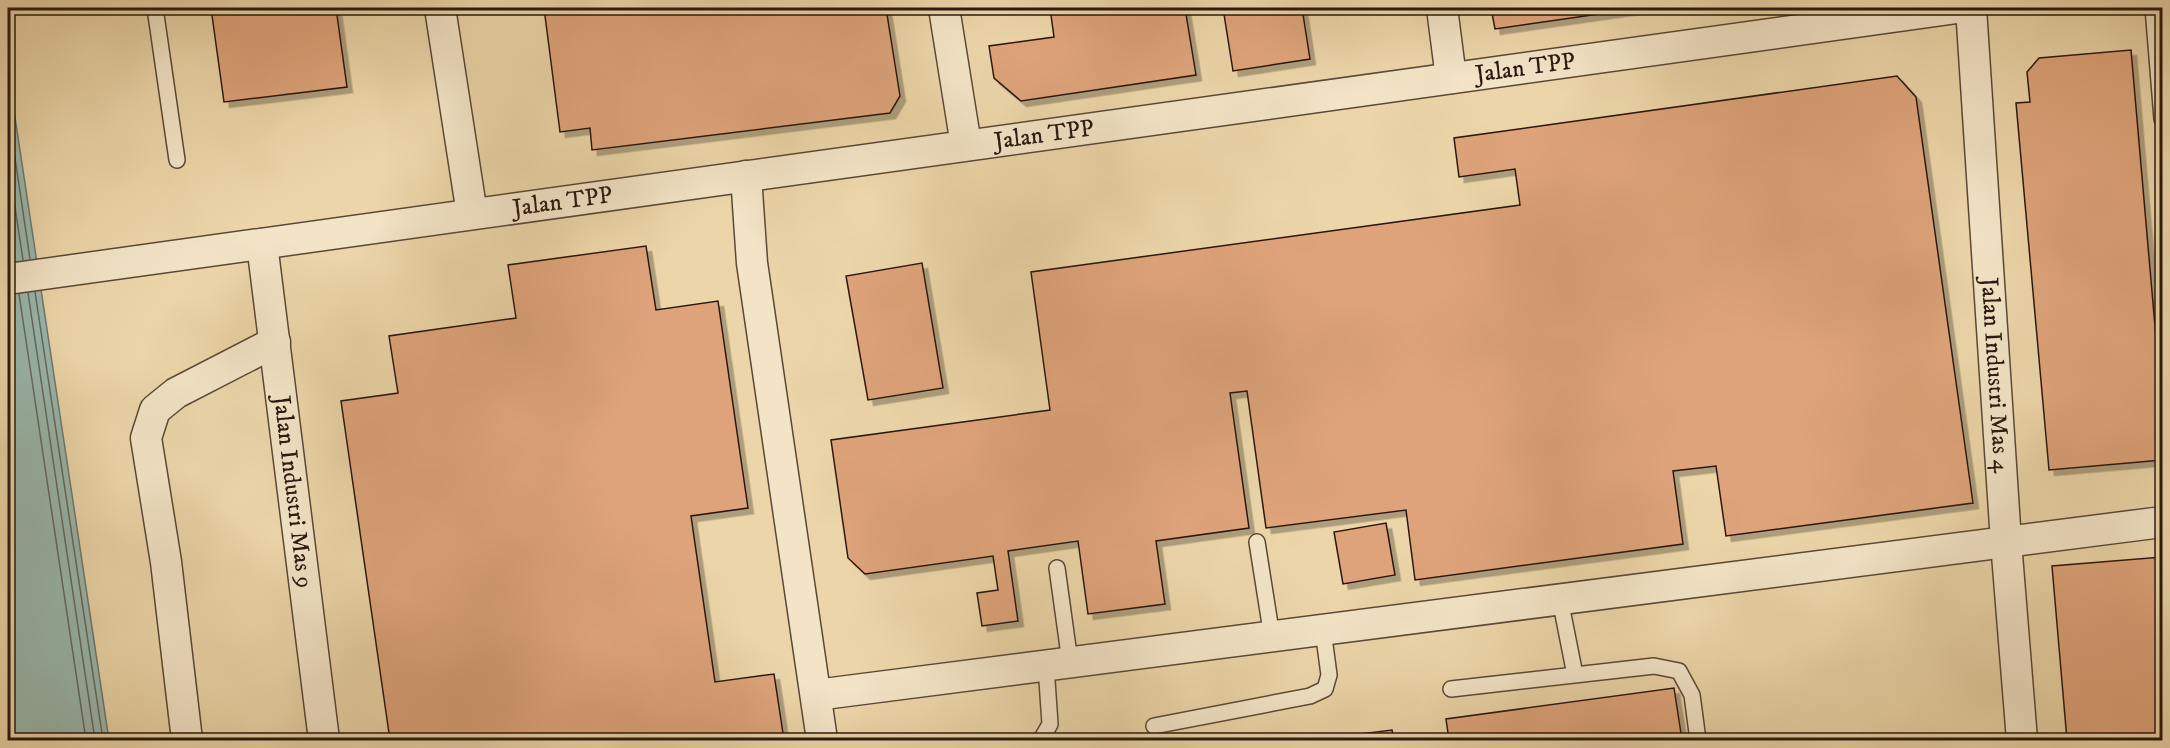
<svg xmlns="http://www.w3.org/2000/svg" width="2170" height="748" font-family="'IM FELL DW Pica',serif">
<style>
.water{fill:#99b8ad;stroke:#6d786f;stroke-width:1.5}
.lines{fill:none;stroke-linecap:round;stroke-linejoin:round}
.shore{stroke:#62685f;stroke-width:1.5}
.building{fill:#dea37a;stroke:#2a1811;stroke-width:1.5;filter:url(#shadow)}
.service-casing{stroke:#5a4837;stroke-width:18}
.minor-casing{stroke:#5a4837;stroke-width:33}
.service{stroke:#f3e4c7;stroke-width:15}
.minor{stroke:#f3e4c7;stroke-width:30}
.labels{text-anchor:middle;dominant-baseline:central;stroke-width:4.5;stroke-linejoin:round;paint-order:stroke}
.street-label{font-size:24px;fill:#2a1811;stroke:#f3e4c7}
</style>
<defs>
<filter id="shadow"><feDropShadow dx="5.5" dy="5.5" stdDeviation="0" flood-color="#0004"/></filter>
</defs>
<rect width="100%" height="100%" fill="#ecd6a9"/>
<filter id="stains"><feTurbulence type="fractalNoise" baseFrequency=".00333" numOctaves="4"/><feColorMatrix values="0 0 0 0 .2 0 0 0 0 .09 0 0 0 0 .02 0 0 0 .5 -.17"/></filter>
<radialGradient id="worn" r=".72"><stop offset=".6" stop-color="#630" stop-opacity="0"/><stop offset="1" stop-color="#630" stop-opacity=".3"/></radialGradient>
<path class="water" d="M 8,57 L 13,104 L 109,740 L 8,740 Z"/>
<g class="lines">
<path class="shore" d="M 8,111 L 30,259
M 8,161 L 23,260
M 35,292 L 103,740
M 28,293 L 95,740
M 19,294 L 86,740"/>
</g>
<path class="building" d="M 211,8 L 336,8 L 347,87 L 224,102 Z
M 544,8 L 886,8 L 900,96 L 890,113 L 592,150 L 590,128 L 560,132 Z
M 1050,8 L 1185,8 L 1196,75 L 1021,101 L 994,78 L 989,46 L 1054,37 Z
M 1223,8 L 1302,8 L 1310,59 L 1233,71 Z
M 1491,8 L 1641,8 L 1495,29 Z
M 2131,50 L 2162,407 L 2162,460 L 2049,470 L 2016,103 L 2030,102 L 2027,72 L 2039,58 Z
M 1897,76 L 1916,97 L 1973,503 L 1726,536 L 1716,466 L 1673,471 L 1683,544 L 1415,580 L 1406,510 L 1266,528 L 1247,391 L 1230,393 L 1249,528 L 1156,541 L 1165,604 L 1088,614 L 1078,541 L 1008,551 L 1018,621 L 982,626 L 977,593 L 998,590 L 993,556 L 865,574 L 848,558 L 831,440 L 1050,410 L 1031,272 L 1520,205 L 1515,169 L 1459,177 L 1454,138 Z
M 646,246 L 656,310 L 718,301 L 748,508 L 691,516 L 715,682 L 774,674 L 784,740 L 390,740 L 341,401 L 398,393 L 389,336 L 516,318 L 508,265 Z
M 922,263 L 943,388 L 868,400 L 846,276 Z
M 1386,523 L 1395,575 L 1343,584 L 1334,532 Z
M 2162,557 L 2162,740 L 2067,740 L 2052,566 Z
M 1674,688 L 1682,740 L 1449,740 L 1446,719 Z
M 1392,730 L 1394,740 L 1312,740 Z"/>
<g class="lines">
<defs>
<path id="service" d="M 155,8 L 177,160
M 2153,8 L 2162,119
M 1257,542 L 1272,637
M 1057,568 L 1070,662
M 1560,599 L 1575,675
M 1451,689 L 1654,666 L 1679,671 L 1692,695 L 1698,740
M 1154,726 L 1310,696 L 1325,689 L 1329,675 L 1323,630
M 1041,740 L 1050,724 L 1046,666"/>
<g id="minor">
<path d="M 440,8 L 472,214"/>
<path d="M 944,8 L 966,145"/>
<path d="M 1442,8 L 1451,78"/>
<path id="s1" d="M 1971,8 L 2006,542 L 2022,740"/>
<path d="M 746,176 L 752,263 L 822,740"/>
<path id="s2" d="M 262,244 L 324,740"/>
<path id="s3" d="M 8,279 L 1957,8"/>
<path d="M 816,695 L 2162,522"/>
<path d="M 187,740 L 166,562 L 146,438 L 155,410 L 176,393 L 275,342"/>
</g>
</defs>
<use href="#service" class="service-casing"/>
<use href="#minor" class="minor-casing"/>
<use href="#service" class="service"/>
<use href="#minor" class="minor"/>
</g>
<g class="labels">
<g class="street-label">
<text stroke="none"><textPath href="#s3" startOffset="1532">Jalan TPP</textPath></text>
<text stroke="none"><textPath href="#s3" startOffset="1046">Jalan TPP</textPath></text>
<text stroke="none"><textPath href="#s3" startOffset="560">Jalan TPP</textPath></text>
<text stroke="none"><textPath href="#s1" startOffset="368">Jalan Industri Mas 4</textPath></text>
<text stroke="none"><textPath href="#s2" startOffset="250">Jalan Industri Mas 9</textPath></text>
</g>
</g>
<rect width="2170" height="748" fill="none" stroke="#ecd6a9" stroke-width="30"/>
<rect x="9" y="9" width="2152" height="730" fill="none" stroke="#2a1811" stroke-width="3"/>
<rect x="15" y="15" width="2140" height="718" fill="none" stroke="#2a1811" stroke-width="1.5"/>
<rect width="100%" height="100%" filter="url(#stains)"/>
<rect width="100%" height="100%" fill="url(#worn)"/>
</svg>
